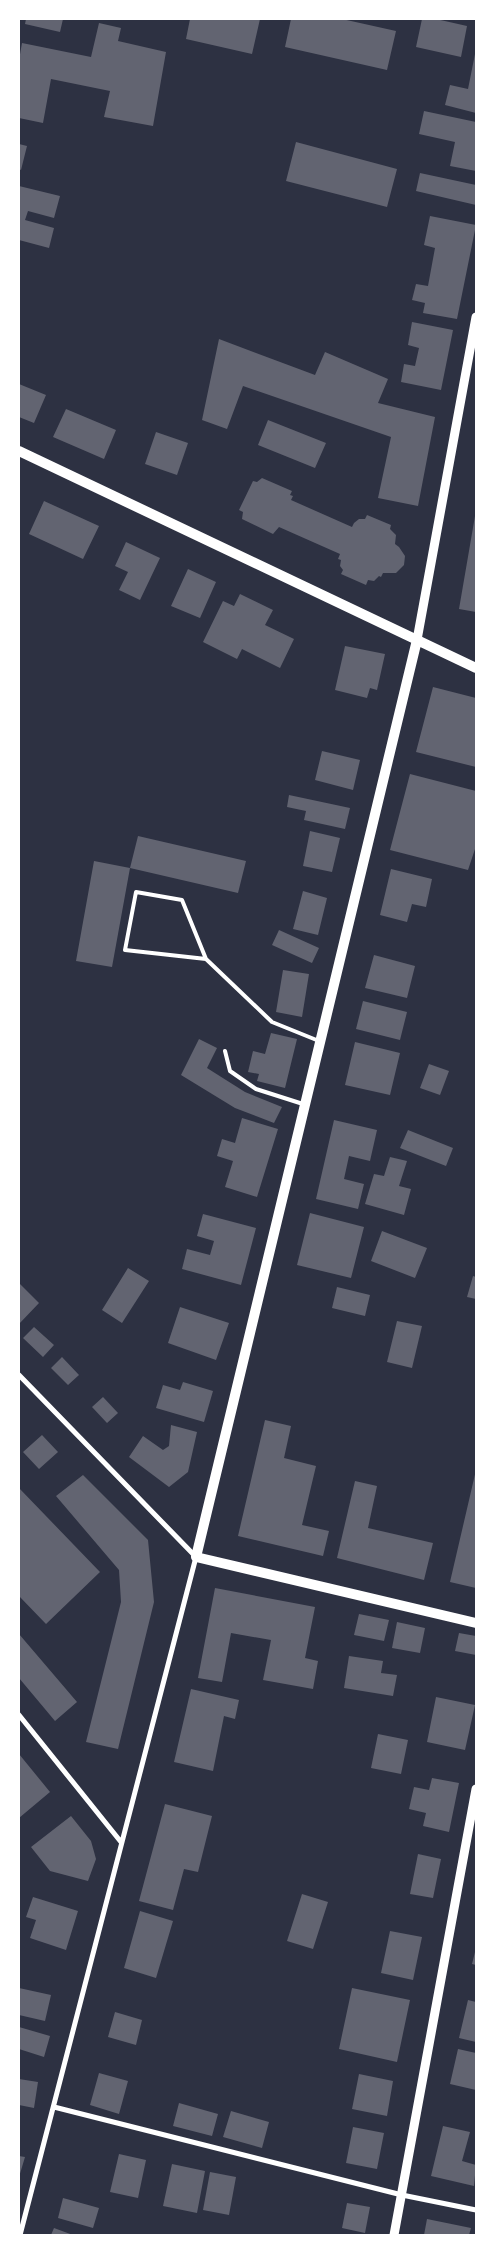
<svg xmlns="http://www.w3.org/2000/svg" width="495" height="2254" font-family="'Source Sans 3',sans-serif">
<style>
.building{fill:#626471}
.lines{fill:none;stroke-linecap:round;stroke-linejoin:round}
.service{stroke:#fff;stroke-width:4}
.minor{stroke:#fff;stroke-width:5}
.tertiary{stroke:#fff;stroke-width:9}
.secondary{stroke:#fff;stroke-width:10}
</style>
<rect width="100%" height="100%" fill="#2d3142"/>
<path class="building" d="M 26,19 L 63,19 L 60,32 L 25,24 Z
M 190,19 L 260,19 L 252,54 L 186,39 Z
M 291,19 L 342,19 L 396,31 L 387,70 L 285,47 Z
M 422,19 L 436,19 L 467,26 L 461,57 L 416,47 Z
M 99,23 L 121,28 L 118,41 L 166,52 L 153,126 L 104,117 L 110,91 L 51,79 L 43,123 L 19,118 L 19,60 L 22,43 L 91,57 Z
M 475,54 L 476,113 L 445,105 L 450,85 L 468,89 Z
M 424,111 L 476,122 L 476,171 L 450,166 L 455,142 L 419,134 Z
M 296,142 L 397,169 L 387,207 L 286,181 Z
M 19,144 L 27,146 L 21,170 L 19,169 Z
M 420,173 L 476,185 L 476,205 L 416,191 Z
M 19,186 L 60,196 L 54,218 L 28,211 L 25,220 L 54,228 L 49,248 L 19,240 Z
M 430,216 L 476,225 L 457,319 L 423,313 L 425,303 L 412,300 L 416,284 L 428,286 L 435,248 L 424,245 Z
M 412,322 L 453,330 L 441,390 L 401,382 L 404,364 L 415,366 L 419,348 L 408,345 Z
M 219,339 L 315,375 L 325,352 L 388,379 L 378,403 L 435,417 L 418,506 L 378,498 L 391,437 L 243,386 L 227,429 L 202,420 Z
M 19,384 L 46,395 L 34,423 L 19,417 Z
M 66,409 L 116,430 L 104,459 L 53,437 Z
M 268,420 L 326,443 L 315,468 L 258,445 Z
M 156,432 L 188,443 L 177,475 L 145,464 Z
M 262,478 L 292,491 L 290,495 L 293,496 L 291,500 L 352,527 L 354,523 L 359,519 L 365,519 L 367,515 L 391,525 L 390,529 L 396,535 L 395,544 L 399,547 L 405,556 L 404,565 L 396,573 L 383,573 L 381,577 L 379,576 L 374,581 L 368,580 L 366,585 L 341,574 L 343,570 L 340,566 L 341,560 L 338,559 L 340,554 L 279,527 L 273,534 L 242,519 L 243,512 L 239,510 L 253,481 L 257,482 Z
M 44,501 L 99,526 L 83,559 L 29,534 Z
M 475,516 L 476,516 L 476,612 L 459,609 Z
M 126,542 L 160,558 L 140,600 L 119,590 L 128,572 L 115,566 Z
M 188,569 L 216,582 L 200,618 L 171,606 Z
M 240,594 L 273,610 L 265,625 L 294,639 L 280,668 L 242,649 L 237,659 L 203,642 L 223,601 L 234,606 Z
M 345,646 L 385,654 L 377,690 L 370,688 L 367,698 L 335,690 Z
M 433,687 L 476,698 L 476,767 L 416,752 Z
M 322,751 L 360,760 L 353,790 L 315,780 Z
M 410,774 L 476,791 L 476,846 L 468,870 L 390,850 Z
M 289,795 L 350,808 L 345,829 L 304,820 L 306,811 L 287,807 Z
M 310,831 L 340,838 L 332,872 L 303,866 Z
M 138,836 L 246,861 L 238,893 L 130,868 Z
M 94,861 L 130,868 L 112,967 L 76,961 Z
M 391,869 L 432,879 L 426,907 L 412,904 L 407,922 L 380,915 Z
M 303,891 L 327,898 L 318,935 L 293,929 Z
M 279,930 L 319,948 L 312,963 L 272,945 Z
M 374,955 L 415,966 L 407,998 L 365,988 Z
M 283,970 L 309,974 L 302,1017 L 276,1012 Z
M 363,1001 L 407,1012 L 400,1040 L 356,1029 Z
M 271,1033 L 297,1039 L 285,1088 L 257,1081 L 259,1074 L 248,1072 L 253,1051 L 265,1054 Z
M 199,1039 L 217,1048 L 207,1068 L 245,1092 L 282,1107 L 274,1123 L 235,1108 L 181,1075 Z
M 355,1042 L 400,1053 L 390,1095 L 345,1085 Z
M 429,1064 L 449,1071 L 440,1095 L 420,1088 Z
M 242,1118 L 278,1129 L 257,1197 L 225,1187 L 233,1161 L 217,1156 L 222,1139 L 235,1143 Z
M 334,1120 L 377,1130 L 370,1161 L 349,1156 L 344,1179 L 364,1184 L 358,1209 L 316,1199 Z
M 408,1130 L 453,1148 L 446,1166 L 400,1148 Z
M 390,1157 L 407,1161 L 399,1186 L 411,1189 L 404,1215 L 365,1204 L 374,1174 L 384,1176 Z
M 310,1213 L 364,1227 L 351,1278 L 297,1265 Z
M 203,1214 L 256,1228 L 241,1285 L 182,1269 L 187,1249 L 210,1255 L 214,1241 L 197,1236 Z
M 382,1231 L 427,1248 L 415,1278 L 371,1261 Z
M 128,1268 L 149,1281 L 122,1323 L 102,1310 Z
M 473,1276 L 476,1277 L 476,1299 L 467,1297 Z
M 19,1283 L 39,1303 L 19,1324 Z
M 337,1287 L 370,1295 L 365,1316 L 332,1308 Z
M 180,1307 L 229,1323 L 216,1360 L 168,1343 Z
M 397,1321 L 422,1326 L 412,1368 L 387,1362 Z
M 34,1327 L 54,1345 L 43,1357 L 23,1338 Z
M 62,1357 L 79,1375 L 68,1385 L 51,1368 Z
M 183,1382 L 213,1391 L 204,1422 L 156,1408 L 163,1385 L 180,1390 Z
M 103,1397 L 118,1413 L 107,1423 L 92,1407 Z
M 265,1420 L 291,1426 L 284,1458 L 316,1466 L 302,1525 L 329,1531 L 323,1556 L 238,1536 Z
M 171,1425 L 197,1432 L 188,1472 L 169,1487 L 129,1457 L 143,1436 L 163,1450 L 169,1446 Z
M 42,1435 L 58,1452 L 39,1469 L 23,1452 Z
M 476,1470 L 476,1588 L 450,1582 Z
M 83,1475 L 148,1540 L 154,1602 L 118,1749 L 86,1742 L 121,1602 L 119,1570 L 56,1496 Z
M 355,1481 L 377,1486 L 368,1528 L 433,1543 L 424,1580 L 337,1558 Z
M 19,1488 L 100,1572 L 46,1624 L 19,1596 Z
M 215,1588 L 315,1607 L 305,1658 L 318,1661 L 313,1689 L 263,1680 L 271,1640 L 231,1633 L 222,1682 L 198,1678 Z
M 359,1614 L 389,1620 L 384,1641 L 354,1635 Z
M 397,1622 L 425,1628 L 420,1653 L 392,1648 Z
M 459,1633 L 476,1636 L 476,1655 L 455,1651 Z
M 19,1634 L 77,1702 L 55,1721 L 19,1678 Z
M 349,1656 L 383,1661 L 381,1673 L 397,1675 L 393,1696 L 344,1688 Z
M 191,1689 L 239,1700 L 235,1719 L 224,1716 L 213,1771 L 174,1762 Z
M 436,1697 L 475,1705 L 465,1750 L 427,1742 Z
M 378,1734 L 408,1740 L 401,1774 L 371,1768 Z
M 19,1754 L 50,1792 L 19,1818 Z
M 432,1778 L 459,1783 L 449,1832 L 423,1826 L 426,1813 L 409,1809 L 414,1787 L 429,1790 Z
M 165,1804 L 212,1816 L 198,1872 L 184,1869 L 173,1910 L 139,1901 Z
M 71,1816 L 91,1841 L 96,1859 L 88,1881 L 50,1871 L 31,1847 Z
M 418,1854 L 441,1859 L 433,1898 L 410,1894 Z
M 302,1894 L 328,1902 L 313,1949 L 287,1941 Z
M 33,1897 L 78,1911 L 66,1950 L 30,1938 L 36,1920 L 26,1917 Z
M 140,1911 L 173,1921 L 156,1978 L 124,1968 Z
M 390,1931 L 422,1937 L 413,1980 L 381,1973 Z
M 476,1948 L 476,1965 L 472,1964 Z
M 19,1988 L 51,1995 L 45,2021 L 19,2015 Z
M 352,1988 L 410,2000 L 397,2062 L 339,2049 Z
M 468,2000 L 476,2002 L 476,2042 L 459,2038 Z
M 115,2012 L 142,2020 L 136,2045 L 108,2037 Z
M 19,2027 L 50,2036 L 44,2057 L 19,2049 Z
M 458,2049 L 476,2053 L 476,2090 L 450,2084 Z
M 99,2073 L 128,2081 L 119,2114 L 90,2105 Z
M 359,2074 L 393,2081 L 387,2116 L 352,2109 Z
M 19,2079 L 38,2082 L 34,2108 L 19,2105 Z
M 179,2103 L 218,2114 L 212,2136 L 173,2126 Z
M 231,2111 L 269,2122 L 262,2148 L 223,2137 Z
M 443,2126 L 470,2132 L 462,2161 L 476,2165 L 474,2186 L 431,2176 Z
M 353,2127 L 384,2133 L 377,2169 L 346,2163 Z
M 119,2154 L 146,2160 L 138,2198 L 110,2192 Z
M 19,2156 L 25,2157 L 19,2177 Z
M 172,2164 L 205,2171 L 197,2213 L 163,2206 Z
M 210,2172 L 236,2177 L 229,2215 L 203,2210 Z
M 63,2198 L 99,2208 L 93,2228 L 58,2218 Z
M 347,2203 L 370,2207 L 365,2233 L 342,2228 Z
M 427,2219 L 471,2228 L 469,2235 L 424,2235 Z
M 54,2228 L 73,2235 L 51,2235 Z"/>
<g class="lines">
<path class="service" d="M 206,959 L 125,950 L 136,892 L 182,900 L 206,959 L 272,1022 L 319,1041
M 225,1051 L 230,1071 L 256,1089 L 303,1104"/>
<path class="minor" d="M 19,1375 L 196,1557 L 20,2235
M 19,1715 L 121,1842
M 54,2107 L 402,2195 L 476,2210"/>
<path class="tertiary" d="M 417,640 L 476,317
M 394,2235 L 476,1789"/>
<path class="secondary" d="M 19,451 L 476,668
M 417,640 L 196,1557 L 476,1623"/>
</g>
<rect width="495" height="2254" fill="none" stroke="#ffffff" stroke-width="40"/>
</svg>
